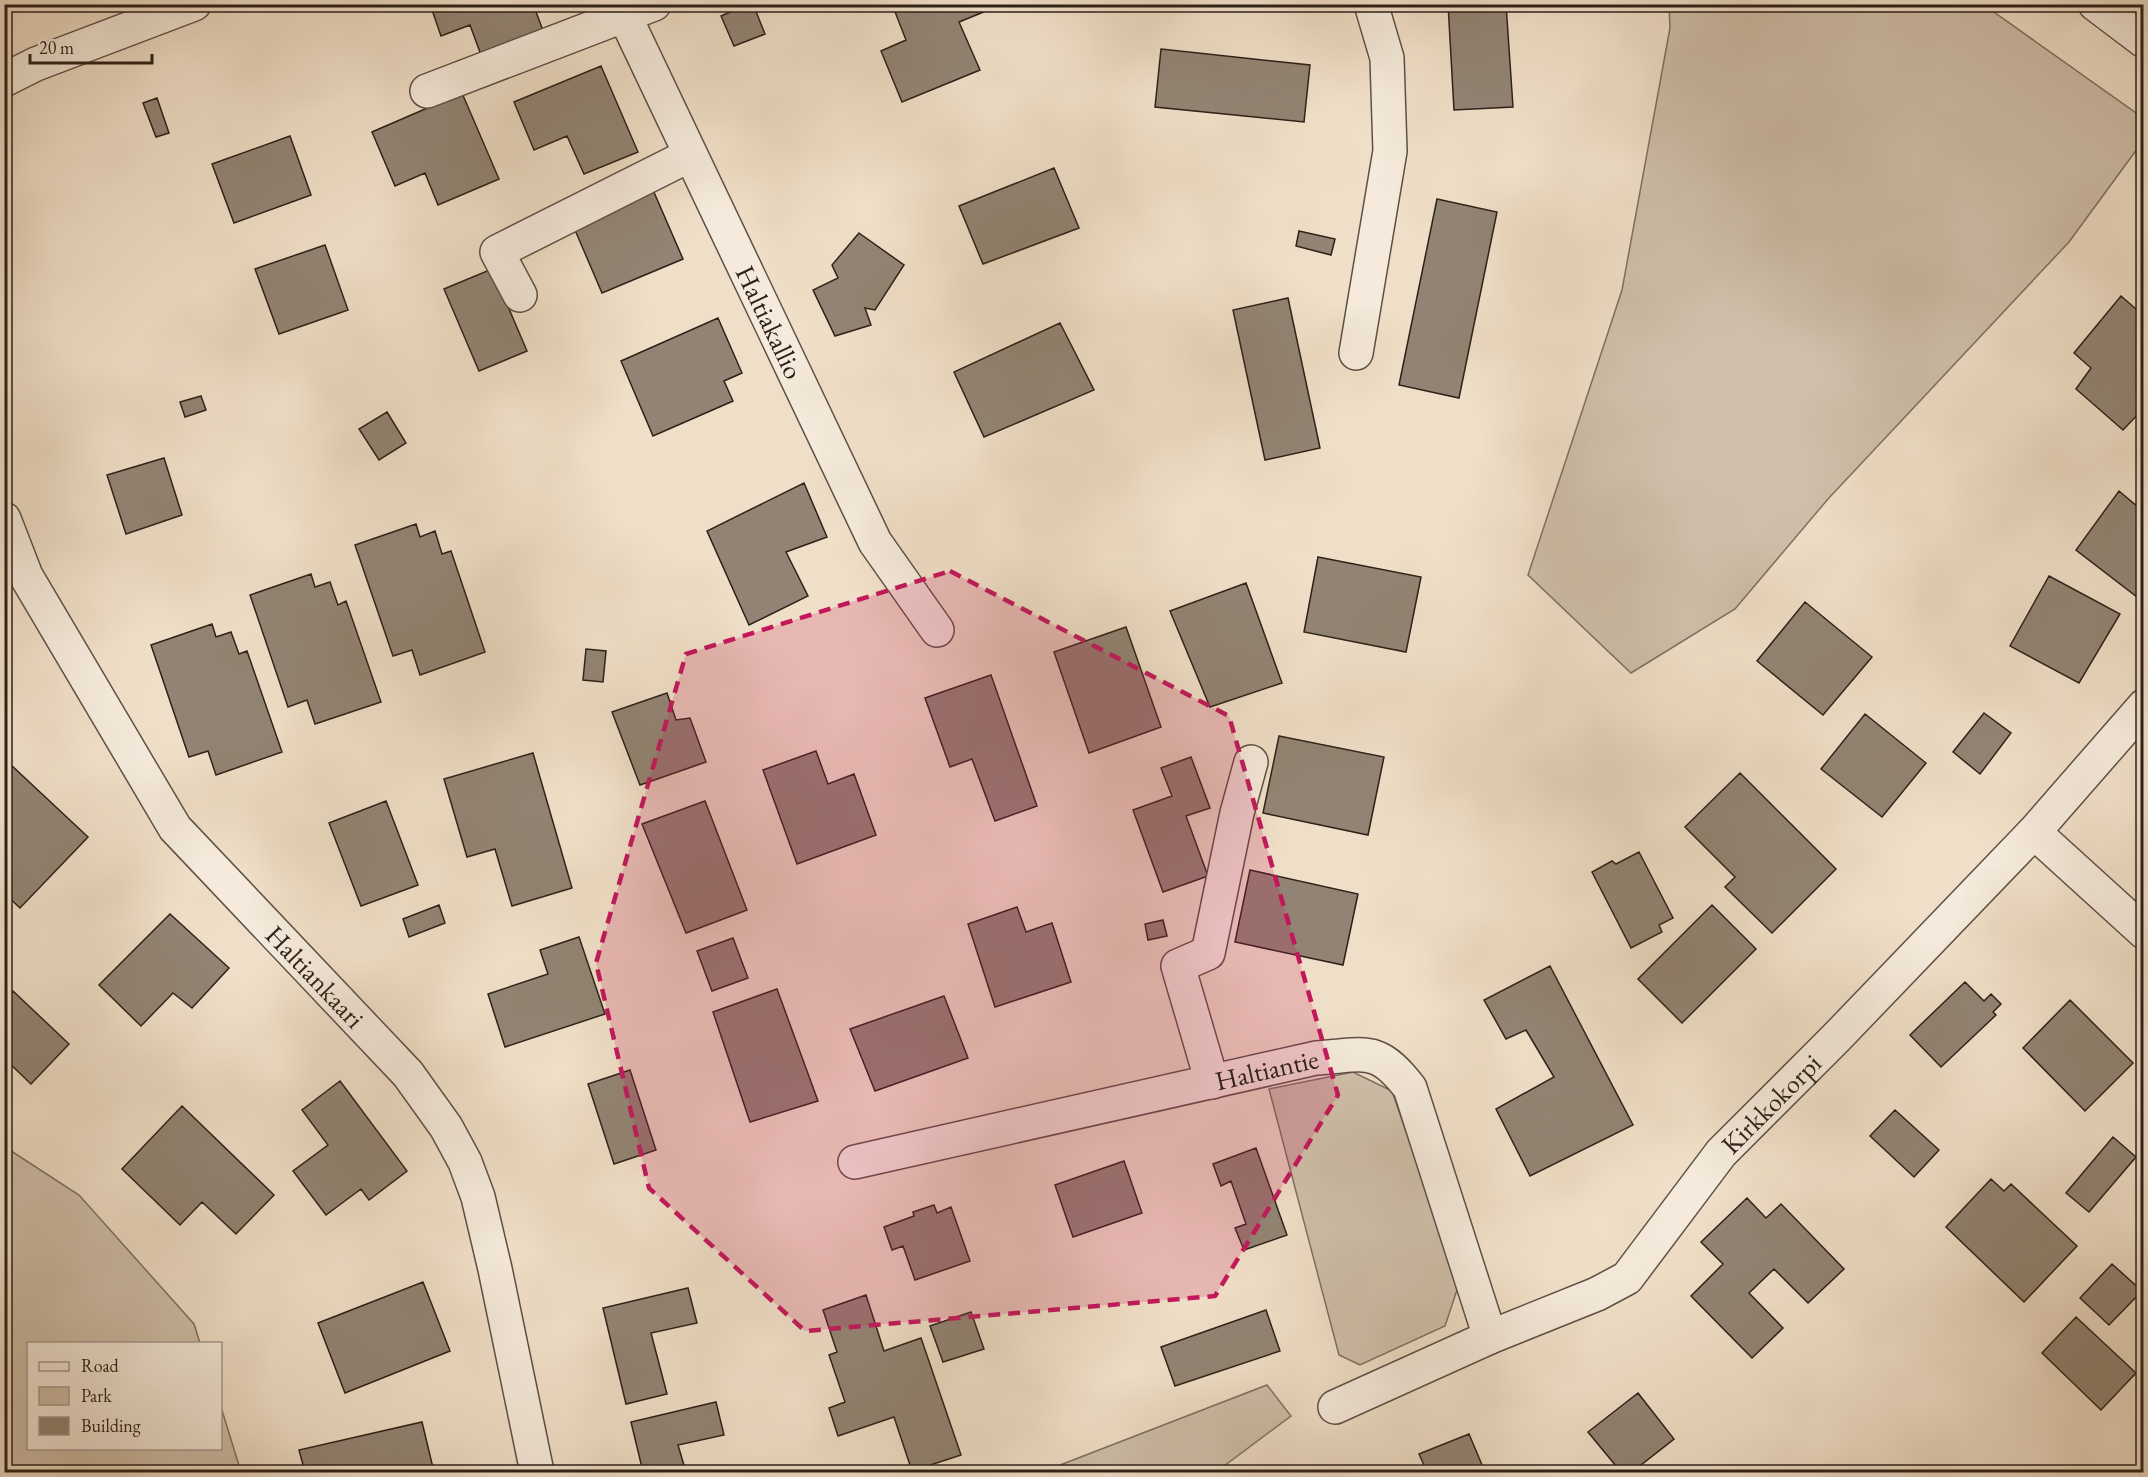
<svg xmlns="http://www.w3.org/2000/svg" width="2148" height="1477" font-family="'EB Garamond',serif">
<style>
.green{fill:#cfbfaa;stroke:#7e7062;stroke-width:1.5}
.building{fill:#928474;stroke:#2d2119;stroke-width:1.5}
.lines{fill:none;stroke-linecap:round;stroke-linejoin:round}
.minor-casing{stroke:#5e5045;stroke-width:36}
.minor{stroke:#f5eadb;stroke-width:33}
.marked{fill:#c2185b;fill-opacity:0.2;stroke:#c2185b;stroke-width:4.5;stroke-dasharray:12 8;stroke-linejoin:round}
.labels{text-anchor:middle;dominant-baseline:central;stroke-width:4.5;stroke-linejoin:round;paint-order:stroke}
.street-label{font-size:27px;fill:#2d2119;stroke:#f5eadb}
</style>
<rect width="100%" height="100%" fill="#f0dfc8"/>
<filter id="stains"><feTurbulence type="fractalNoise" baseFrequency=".00333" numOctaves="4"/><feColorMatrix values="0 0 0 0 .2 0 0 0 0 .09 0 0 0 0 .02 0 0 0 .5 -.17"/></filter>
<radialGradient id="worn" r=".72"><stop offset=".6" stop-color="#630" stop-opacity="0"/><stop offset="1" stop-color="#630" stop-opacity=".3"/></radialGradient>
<path class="green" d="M 1669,5 L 1984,5 L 2143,118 L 2143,141 L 2069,242 L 1828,499 L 1735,609 L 1631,673 L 1528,575 L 1622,290 L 1670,28 Z
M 1353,1072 L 1392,1091 L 1459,1284 L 1445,1326 L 1360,1365 L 1339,1355 L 1269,1089 Z
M 5,1147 L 79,1195 L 194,1324 L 200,1343 L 28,1344 L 28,1448 L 220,1448 L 221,1407 L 241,1472 L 5,1472 Z
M 1267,1385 L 1291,1416 L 1216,1472 L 1042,1472 Z"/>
<path class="building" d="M 430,4 L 533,4 L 544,33 L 481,55 L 470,25 L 441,36 Z
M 749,4 L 753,4 L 765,34 L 734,46 L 721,16 Z
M 892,4 L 983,4 L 986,11 L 959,22 L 980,70 L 902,102 L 881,51 L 906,40 Z
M 1448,4 L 1506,4 L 1513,107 L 1454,110 Z
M 1161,49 L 1310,65 L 1304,122 L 1155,107 Z
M 601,66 L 638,152 L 584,174 L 567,136 L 534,150 L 514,102 Z
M 462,93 L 499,179 L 438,205 L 425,173 L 395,186 L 372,132 Z
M 157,98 L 169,133 L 156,137 L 143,103 Z
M 290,136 L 311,195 L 234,223 L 212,164 Z
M 1054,168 L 1079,228 L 983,264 L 959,206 Z
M 653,190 L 683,259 L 602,293 L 572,223 Z
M 1437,199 L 1497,212 L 1459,398 L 1399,385 Z
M 1299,231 L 1335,239 L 1331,255 L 1296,246 Z
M 859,233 L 904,265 L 875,310 L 865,308 L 871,325 L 835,336 L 813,290 L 838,278 L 832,265 Z
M 325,245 L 348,310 L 279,334 L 255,269 Z
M 492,269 L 527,351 L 479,371 L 444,289 Z
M 2121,296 L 2144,316 L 2144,408 L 2123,430 L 2076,389 L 2091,368 L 2074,353 Z
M 1288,298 L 1320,448 L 1265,460 L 1233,310 Z
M 718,318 L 742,373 L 724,381 L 733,401 L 653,436 L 621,361 Z
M 1060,323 L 1094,390 L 984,437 L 954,372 Z
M 201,396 L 206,410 L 185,417 L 180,402 Z
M 387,412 L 406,443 L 379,460 L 359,429 Z
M 164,458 L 182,515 L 126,534 L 107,475 Z
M 804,483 L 827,537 L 786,552 L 808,596 L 749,625 L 707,531 Z
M 2119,491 L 2144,512 L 2144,589 L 2137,597 L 2076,550 Z
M 416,524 L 420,537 L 435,531 L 442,554 L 451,551 L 485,652 L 420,675 L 412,650 L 393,656 L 355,545 Z
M 1318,557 L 1421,577 L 1406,652 L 1304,632 Z
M 311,574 L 315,587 L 330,582 L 338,605 L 346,601 L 381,702 L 315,724 L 307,700 L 288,707 L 250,595 Z
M 2049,576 L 2120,614 L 2079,683 L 2010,646 Z
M 1246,583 L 1282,683 L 1210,707 L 1170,611 Z
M 1805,602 L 1872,657 L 1823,715 L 1757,661 Z
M 212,624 L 216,637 L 231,632 L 239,654 L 247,651 L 282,752 L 216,775 L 208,751 L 189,757 L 151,645 Z
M 1126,627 L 1161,727 L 1089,753 L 1054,652 Z
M 586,649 L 606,651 L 603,682 L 583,680 Z
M 991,675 L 1037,806 L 995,821 L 972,759 L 950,767 L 925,698 Z
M 667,693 L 676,720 L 690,718 L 706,762 L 640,785 L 612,712 Z
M 1984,713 L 2011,733 L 1980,774 L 1953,752 Z
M 1865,714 L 1926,763 L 1882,817 L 1821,769 Z
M 1279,736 L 1384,757 L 1368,835 L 1263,813 Z
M 816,751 L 828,784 L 854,774 L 876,835 L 797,864 L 763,770 Z
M 533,753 L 572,888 L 512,906 L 495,849 L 467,857 L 444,779 Z
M 1191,757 L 1210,808 L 1186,816 L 1208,876 L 1163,892 L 1133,810 L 1172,796 L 1161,768 Z
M 10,764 L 88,837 L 20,908 L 4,893 L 4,769 Z
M 1740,773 L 1836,869 L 1772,933 L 1725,887 L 1735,877 L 1685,827 Z
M 386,801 L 418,885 L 361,906 L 329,823 Z
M 705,801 L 747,910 L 686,933 L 642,824 Z
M 1639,852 L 1673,918 L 1659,925 L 1662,932 L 1631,948 L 1592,872 L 1612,861 L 1616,864 Z
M 1250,870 L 1358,894 L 1343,965 L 1235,942 Z
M 439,905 L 445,923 L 409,937 L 403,919 Z
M 1712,905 L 1756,949 L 1682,1023 L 1638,979 Z
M 1017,907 L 1026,932 L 1052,923 L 1071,982 L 995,1007 L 968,924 Z
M 170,914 L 229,968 L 192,1008 L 173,993 L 141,1026 L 99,985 Z
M 1163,920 L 1167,936 L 1148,940 L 1145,924 Z
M 579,937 L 605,1014 L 505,1047 L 488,994 L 548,974 L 540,950 Z
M 733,938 L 748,978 L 712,991 L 697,951 Z
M 1550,966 L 1633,1125 L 1530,1176 L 1496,1109 L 1554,1077 L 1526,1030 L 1506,1039 L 1484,1000 Z
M 1965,982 L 1984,1001 L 1991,994 L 2001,1004 L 1993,1012 L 1996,1015 L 1941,1067 L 1910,1035 Z
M 777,989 L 818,1101 L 750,1122 L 713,1012 Z
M 13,991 L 69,1044 L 31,1084 L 6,1060 L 4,1062 L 4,1000 Z
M 944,996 L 968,1058 L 875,1091 L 850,1029 Z
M 2070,1000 L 2133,1063 L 2085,1111 L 2023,1048 Z
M 630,1070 L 656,1150 L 614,1164 L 588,1084 Z
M 340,1081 L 407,1171 L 369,1200 L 361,1189 L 326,1215 L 293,1171 L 328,1145 L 302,1110 Z
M 182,1106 L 274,1195 L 236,1234 L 202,1202 L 180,1225 L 122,1169 Z
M 1895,1110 L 1939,1150 L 1914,1177 L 1870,1136 Z
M 2113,1137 L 2136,1157 L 2089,1212 L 2066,1193 Z
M 1256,1148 L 1287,1235 L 1244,1250 L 1235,1228 L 1246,1224 L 1231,1181 L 1221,1186 L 1213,1164 Z
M 1124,1161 L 1142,1213 L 1073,1237 L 1055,1185 Z
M 1991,1179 L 2004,1191 L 2011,1184 L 2077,1246 L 2024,1302 L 1946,1227 Z
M 1747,1198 L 1766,1218 L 1781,1204 L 1844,1269 L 1808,1303 L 1774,1269 L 1749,1293 L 1783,1328 L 1752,1358 L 1691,1296 L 1723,1264 L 1701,1242 Z
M 934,1205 L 937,1213 L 951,1207 L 970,1261 L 915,1280 L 903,1246 L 892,1250 L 884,1227 L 914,1216 L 913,1212 Z
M 2112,1264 L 2142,1291 L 2109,1325 L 2080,1298 Z
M 423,1282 L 450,1351 L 345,1393 L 318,1323 Z
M 688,1288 L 697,1323 L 651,1333 L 667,1394 L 626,1404 L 603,1308 Z
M 866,1295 L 884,1351 L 921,1338 L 961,1455 L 912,1471 L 894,1417 L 838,1436 L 829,1408 L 845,1402 L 829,1355 L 837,1352 L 823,1310 Z
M 1266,1310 L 1280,1351 L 1175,1386 L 1161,1347 Z
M 971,1312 L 984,1349 L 943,1362 L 930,1326 Z
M 2076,1317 L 2136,1373 L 2101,1410 L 2042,1353 Z
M 1638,1393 L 1674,1439 L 1632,1472 L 1621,1472 L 1588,1432 Z
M 716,1402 L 724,1435 L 678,1445 L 686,1472 L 643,1472 L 631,1422 Z
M 422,1422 L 434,1472 L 305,1472 L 299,1450 Z
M 1469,1434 L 1485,1472 L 1427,1472 L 1419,1454 Z"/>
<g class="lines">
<defs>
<g id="minor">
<path id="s1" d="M 619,4 L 875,542 L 937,630"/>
<path d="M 2095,4 L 2144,41"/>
<path d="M 4,80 L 36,64 L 194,4"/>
<path d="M 427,91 L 654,4"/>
<path d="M 520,295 L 497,252 L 690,155"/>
<path d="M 1356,353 L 1390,151 L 1387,58 L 1371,4"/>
<path id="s2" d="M 4,519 L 26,576 L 175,828 L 408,1074 L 446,1127 L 465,1162 L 478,1197 L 495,1269 L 537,1472"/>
<path d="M 2034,832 L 2144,932"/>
<path d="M 1212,1082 L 1178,966 L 1208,953 L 1237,813 L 1251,762"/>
<path id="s3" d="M 855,1162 L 1316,1058 C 1366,1055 1377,1045 1410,1088 L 1490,1337"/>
<path id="s4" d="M 1335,1407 L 1490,1337 L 1597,1294 L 1627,1278 L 1721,1153 L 1836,1038 L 2034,832 L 2144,706"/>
</g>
</defs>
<use href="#minor" class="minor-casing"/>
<use href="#minor" class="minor"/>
</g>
<path class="marked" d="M 950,571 L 1229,716 L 1338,1095 L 1215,1296 L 805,1331 L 649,1188 L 596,963 L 686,654 Z"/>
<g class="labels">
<g class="street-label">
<text stroke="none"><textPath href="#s1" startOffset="352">Haltiakallio</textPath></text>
<text stroke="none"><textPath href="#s2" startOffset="558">Haltiankaari</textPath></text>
<text stroke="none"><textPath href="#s3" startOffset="422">Haltiantie</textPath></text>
<text stroke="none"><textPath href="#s4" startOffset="546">Kirkkokorpi</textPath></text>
</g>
</g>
<rect width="2148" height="1477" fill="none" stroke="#f0dfc8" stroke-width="24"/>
<rect x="6" y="6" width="2136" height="1465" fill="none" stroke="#2d2119" stroke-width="3"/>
<rect x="12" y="12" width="2124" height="1453" fill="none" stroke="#2d2119" stroke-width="1.5"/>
<rect x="27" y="1342" width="195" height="108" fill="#f5eadb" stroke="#a59a8d" stroke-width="1.5"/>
<rect x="39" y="1362" width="30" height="9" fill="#f5eadb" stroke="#a59a8d" stroke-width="1.5"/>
<text x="81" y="1372" font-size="18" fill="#2d2119">Road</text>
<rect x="39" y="1387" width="30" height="18" fill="#cfbfaa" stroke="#a59a8d" stroke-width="1.5"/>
<text x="81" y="1402" font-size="18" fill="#2d2119">Park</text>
<rect x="39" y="1417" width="30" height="18" fill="#928474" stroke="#a59a8d" stroke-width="1.5"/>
<text x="81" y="1432" font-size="18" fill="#2d2119">Building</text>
<path d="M30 54v9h122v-9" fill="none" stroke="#2d2119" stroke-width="3"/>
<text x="39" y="54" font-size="18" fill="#2d2119" stroke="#f5eadb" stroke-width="4.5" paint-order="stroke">20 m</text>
<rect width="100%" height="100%" filter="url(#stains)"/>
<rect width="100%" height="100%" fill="url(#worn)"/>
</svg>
